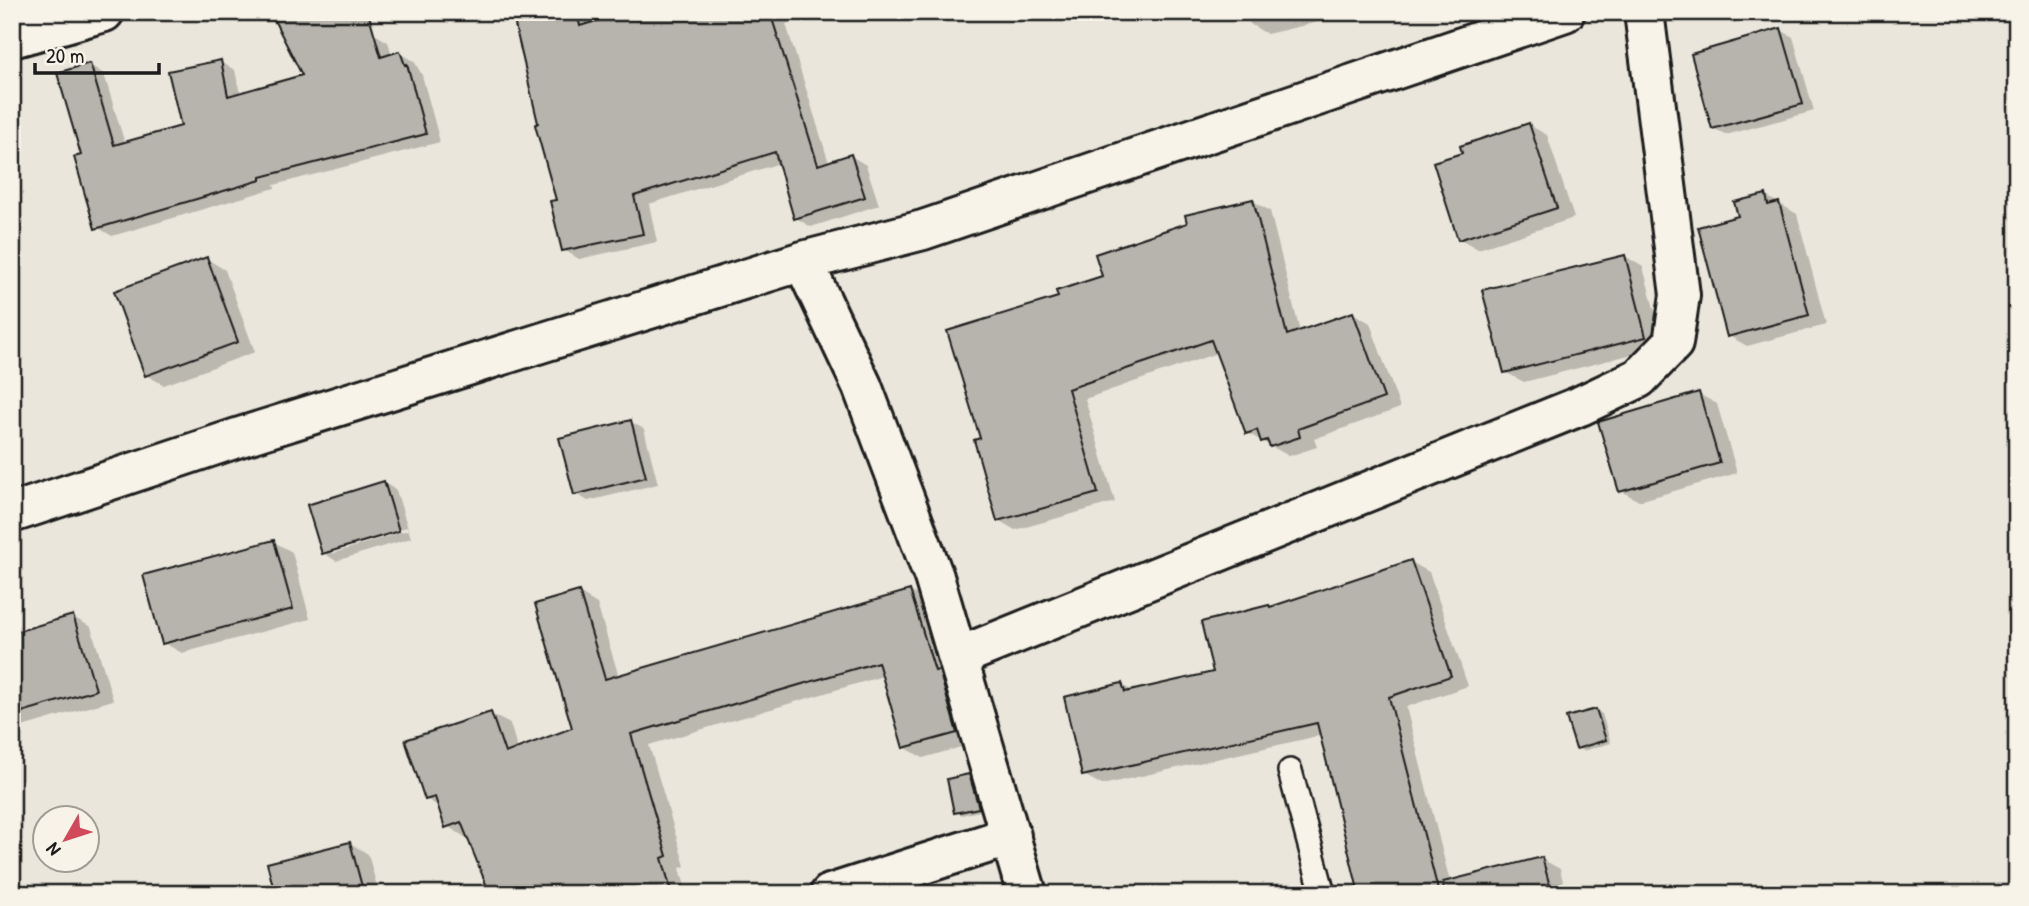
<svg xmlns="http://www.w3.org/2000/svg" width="2029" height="906" font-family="'Patrick Hand',sans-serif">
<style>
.shadow{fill:#0003;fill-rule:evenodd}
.building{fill:#b6b4ac;stroke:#1c1c1c;stroke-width:2}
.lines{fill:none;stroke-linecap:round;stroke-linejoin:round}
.service-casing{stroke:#1c1c1c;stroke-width:28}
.minor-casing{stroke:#1c1c1c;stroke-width:44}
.service{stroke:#f7f3e8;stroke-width:23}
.minor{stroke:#f7f3e8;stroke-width:38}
</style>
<rect width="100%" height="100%" fill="#eae6dc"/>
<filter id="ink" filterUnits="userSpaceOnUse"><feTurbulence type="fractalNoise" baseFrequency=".0143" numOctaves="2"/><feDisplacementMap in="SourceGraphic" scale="14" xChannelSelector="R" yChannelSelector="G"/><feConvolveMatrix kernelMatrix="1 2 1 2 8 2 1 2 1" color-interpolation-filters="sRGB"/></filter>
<g filter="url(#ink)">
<path class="shadow" d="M 513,12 L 827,12 L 786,24 L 829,163 L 851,156 L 866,165 L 879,205 L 811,227 L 796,218 L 780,163 L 649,204 L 657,242 L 579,259 L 564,250 L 558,201 Z
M 1241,12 L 1325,12 L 1327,20 L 1267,34 L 1250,24 L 1248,16 Z
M 1781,30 L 1793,37 L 1814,111 L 1726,135 L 1713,128 Z
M 373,33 L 388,42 L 392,55 L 400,53 L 414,61 L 422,75 L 440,142 L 274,185 L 275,188 L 112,236 L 97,227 L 83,156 L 90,65 L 104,74 L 125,144 L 183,127 L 220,62 L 235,70 L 240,94 L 305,76 Z
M 1529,125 L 1547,135 L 1574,218 L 1478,249 L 1460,239 L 1464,154 Z
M 1765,195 L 1797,214 L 1826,325 L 1747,346 L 1729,336 Z
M 1253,201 L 1270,211 L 1300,332 L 1353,313 L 1370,323 L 1400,408 L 1314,439 L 1317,447 L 1289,456 L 1247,433 L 1217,353 L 1085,399 L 1115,502 L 1015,530 L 998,520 L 982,439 L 1060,298 Z
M 1625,256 L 1643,267 L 1664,346 L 1524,382 L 1505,372 Z
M 207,259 L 225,270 L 255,352 L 164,385 L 146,375 Z
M 1699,394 L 1717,404 L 1737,473 L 1639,501 L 1621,491 Z
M 631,422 L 644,429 L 658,484 L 588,501 L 576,494 Z
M 384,483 L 396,490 L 411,538 L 336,561 L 324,553 ZM 407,527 L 408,530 L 331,554 L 331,550 Z
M 274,542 L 292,552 L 310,619 L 182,653 L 164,643 Z
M 1411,562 L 1429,572 L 1468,686 L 1406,707 L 1450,882 L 1542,859 L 1560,869 L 1566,894 L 1372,894 L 1322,735 L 1102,785 L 1084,775 L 1122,685 L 1134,692 L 1215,673 L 1271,608 Z
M 910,591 L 929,602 L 975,743 L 923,758 L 904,747 L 883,676 L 649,745 L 685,866 L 680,868 L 687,894 L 492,894 L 469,836 L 465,837 L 447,826 L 440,807 L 426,799 L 491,714 L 510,724 L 518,750 L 574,729 L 579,593 L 597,604 L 619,677 Z
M 73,617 L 91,627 L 113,700 L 12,730 L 12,635 Z
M 1596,710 L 1602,714 L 1611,743 L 1583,751 L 1577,748 Z
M 969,776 L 975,780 L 984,810 L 962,815 L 956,812 Z
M 350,843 L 368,854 L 379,894 L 277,894 Z
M 987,891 L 992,894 L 974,894 Z"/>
<path class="building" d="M 270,12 L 368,12 L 381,57 L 400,51 L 405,65 L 407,64 L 426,134 L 261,177 L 261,180 L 95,229 L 74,157 L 81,155 L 57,73 L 90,63 L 114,145 L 181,126 L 168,71 L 221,60 L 228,96 L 302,75 Z
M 512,12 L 577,12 L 580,26 L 626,12 L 770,12 L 818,165 L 851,154 L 865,197 L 794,219 L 775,152 L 634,196 L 643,234 L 562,251 L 550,201 L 556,200 L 535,125 L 538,123 Z
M 1781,28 L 1803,104 L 1712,129 L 1691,54 Z
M 1529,123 L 1557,208 L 1458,240 L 1433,162 L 1462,153 L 1460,146 Z
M 1766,194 L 1768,205 L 1779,202 L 1809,315 L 1727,337 L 1698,227 L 1738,216 L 1734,202 Z
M 1253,199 L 1287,335 L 1353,312 L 1384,398 L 1298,429 L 1300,437 L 1270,447 L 1267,440 L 1261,442 L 1257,430 L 1246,434 L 1211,340 L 1068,389 L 1098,493 L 997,521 L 974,440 L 980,438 L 947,331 L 1058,297 L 1056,291 L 1102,276 L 1095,254 L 1187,223 L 1185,215 Z
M 1625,255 L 1646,337 L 1504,373 L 1482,290 Z
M 207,257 L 238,342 L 145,376 L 114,291 Z
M 1699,392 L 1720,463 L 1619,492 L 1598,422 Z
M 631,420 L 646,477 L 574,495 L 559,438 Z
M 384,481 L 399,531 L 322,554 L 307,505 Z
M 274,540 L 293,609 L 162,644 L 143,575 Z
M 1411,560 L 1451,676 L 1389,697 L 1439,894 L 1359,894 L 1317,723 L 1082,776 L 1064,697 L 1122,683 L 1125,692 L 1213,672 L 1201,622 L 1269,605 L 1270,607 Z
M 910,590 L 935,671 L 939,670 L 957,733 L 903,748 L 878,662 L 631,734 L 667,856 L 662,858 L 672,894 L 490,894 L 461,822 L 445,828 L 435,797 L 425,800 L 405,740 L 491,712 L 505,753 L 572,728 L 535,604 L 579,591 L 605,679 Z
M 73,615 L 96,690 L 12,715 L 12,633 Z
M 1596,709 L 1606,740 L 1576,749 L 1566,717 Z
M 969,774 L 979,808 L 954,813 L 947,779 Z
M 350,842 L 364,894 L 275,894 L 267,863 Z
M 1542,857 L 1552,894 L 1444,894 L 1443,882 Z"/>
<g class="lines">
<defs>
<path id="service" d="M 1290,771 L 1323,894"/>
<path id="minor" d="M 12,38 L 104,12
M 803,261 L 862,386 L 934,577 L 1027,894
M 12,513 L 237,438 L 803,261 L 923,230 L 1565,12
M 958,657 L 1580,406 L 1639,378 L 1673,343 L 1680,295 L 1644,12
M 830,894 L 1011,836"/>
</defs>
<use href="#service" class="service-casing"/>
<use href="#minor" class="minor-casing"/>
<use href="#service" class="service"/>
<use href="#minor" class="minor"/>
</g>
</g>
<rect width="2029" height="906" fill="none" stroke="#f7f3e8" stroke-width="42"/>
<rect x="21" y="21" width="1987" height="864" fill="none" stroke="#1c1c1c" stroke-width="2.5" filter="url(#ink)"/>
<g transform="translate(66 839) rotate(231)"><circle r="33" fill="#f7f3e8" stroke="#9f9d96" stroke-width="2"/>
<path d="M0-5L12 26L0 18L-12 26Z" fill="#d1495b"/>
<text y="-10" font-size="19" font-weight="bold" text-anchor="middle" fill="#1c1c1c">N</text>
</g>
<path d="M35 63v10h124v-10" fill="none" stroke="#1c1c1c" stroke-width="3.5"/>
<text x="46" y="63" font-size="21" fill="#1c1c1c" stroke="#f7f3e8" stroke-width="5" paint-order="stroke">20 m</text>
</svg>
